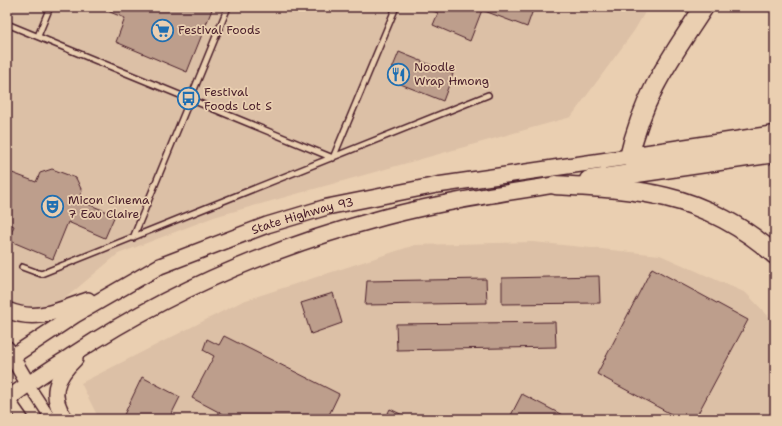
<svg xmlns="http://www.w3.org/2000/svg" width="782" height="426" font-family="'Shantell Sans',sans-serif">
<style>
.built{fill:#dcc0a6}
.building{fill:#bd9e8c;stroke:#4a1f2b}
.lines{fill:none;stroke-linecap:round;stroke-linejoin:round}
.lane-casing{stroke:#4a1f2b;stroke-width:8}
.street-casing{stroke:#4a1f2b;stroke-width:13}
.secondary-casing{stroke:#4a1f2b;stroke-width:17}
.primary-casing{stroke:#4a1f2b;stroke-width:18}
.highway-casing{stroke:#4a1f2b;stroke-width:21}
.lane{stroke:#eacfb1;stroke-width:5}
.street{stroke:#eacfb1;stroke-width:10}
.secondary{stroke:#eacfb1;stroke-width:14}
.primary{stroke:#eacfb1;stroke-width:15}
.highway{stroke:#eacfb1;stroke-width:18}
.labels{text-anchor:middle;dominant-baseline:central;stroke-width:3.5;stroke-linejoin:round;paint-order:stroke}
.poi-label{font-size:12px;fill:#4a1f2b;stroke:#eacfb1;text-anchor:start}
.street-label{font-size:12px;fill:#4a1f2b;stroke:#eacfb1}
</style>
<rect width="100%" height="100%" fill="#eacfb1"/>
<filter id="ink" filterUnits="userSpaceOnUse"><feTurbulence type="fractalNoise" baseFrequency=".025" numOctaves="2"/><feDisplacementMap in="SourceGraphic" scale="8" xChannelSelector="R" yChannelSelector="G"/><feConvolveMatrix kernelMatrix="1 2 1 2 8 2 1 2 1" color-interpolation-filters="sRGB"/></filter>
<g filter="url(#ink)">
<path class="built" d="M 7,7 L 648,7 L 634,31 L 571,117 L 214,217 L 118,254 L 44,316 L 7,310 Z
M 533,242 L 660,255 L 746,293 L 775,323 L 775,419 L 99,419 L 81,383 L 243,301 L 415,245 Z"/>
<path class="building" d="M 97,7 L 213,7 L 187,72 L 116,42 L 125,18 Z
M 423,7 L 534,7 L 527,27 L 482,10 L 470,41 L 433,25 L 438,13 Z
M 399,52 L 453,74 L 443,101 L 388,79 Z
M 52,169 L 76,178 L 82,191 L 78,200 L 115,215 L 105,238 L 68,222 L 53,259 L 8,240 L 14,226 L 7,223 L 7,171 L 36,182 L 40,173 Z
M 652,268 L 748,320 L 695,419 L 680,419 L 597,374 Z
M 599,276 L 600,303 L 502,304 L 502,278 Z
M 486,279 L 487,303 L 365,305 L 367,281 Z
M 333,293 L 342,323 L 311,334 L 301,303 Z
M 555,322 L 556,347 L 397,350 L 396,324 Z
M 224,336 L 339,394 L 327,419 L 232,419 L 192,398 L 214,356 L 203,350 L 207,339 L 219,345 Z
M 142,377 L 180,397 L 169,419 L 122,419 Z
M 522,394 L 570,419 L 509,419 Z
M 390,409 L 411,419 L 385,419 Z"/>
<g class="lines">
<defs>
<path id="lane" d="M 7,24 L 333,158
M 38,36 L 50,7
M 333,158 L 396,7
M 133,238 L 228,7
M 22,267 L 41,274 L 488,95"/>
<path id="street" d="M 28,384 L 51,419
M 9,399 L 23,419"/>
<path id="secondary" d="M 7,348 L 28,384"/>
<g id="primary">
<path d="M 7,310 C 37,323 59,310 88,300"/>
<path id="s1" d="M 7,360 L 75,315 L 160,266 L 267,225 L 327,207 L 437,185 L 629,157"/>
<path d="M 7,400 C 28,383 51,369 74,354 C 171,290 273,247 385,217 C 441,202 498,194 555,185"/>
<path d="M 65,419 C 49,395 55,378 75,359"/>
</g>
<path id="highway" d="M 704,7 C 669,61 644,93 629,157 L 775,135
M 589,180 L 775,153
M 555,185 C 592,187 630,188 666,197 C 705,206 746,228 775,255"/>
</defs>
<use href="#lane" class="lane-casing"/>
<use href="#street" class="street-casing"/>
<use href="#secondary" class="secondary-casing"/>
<use href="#primary" class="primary-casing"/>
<use href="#highway" class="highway-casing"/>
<use href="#lane" class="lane"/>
<use href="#street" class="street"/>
<use href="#secondary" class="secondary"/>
<use href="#primary" class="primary"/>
<use href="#highway" class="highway"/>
</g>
</g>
<defs>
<symbol id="supermarket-ring" viewBox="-11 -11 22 22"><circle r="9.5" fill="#eacfb1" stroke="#1f6fb2" stroke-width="1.5"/><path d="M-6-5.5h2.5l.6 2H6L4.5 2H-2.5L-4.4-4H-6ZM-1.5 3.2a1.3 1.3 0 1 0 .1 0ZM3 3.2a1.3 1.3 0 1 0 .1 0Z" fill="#1f6fb2"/></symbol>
<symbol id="restaurant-ring" viewBox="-11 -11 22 22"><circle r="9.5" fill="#eacfb1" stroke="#1f6fb2" stroke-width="1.5"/><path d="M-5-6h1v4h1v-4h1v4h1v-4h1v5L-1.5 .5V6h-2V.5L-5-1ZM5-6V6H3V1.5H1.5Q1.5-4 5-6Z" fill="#1f6fb2"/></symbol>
<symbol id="bus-ring" viewBox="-11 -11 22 22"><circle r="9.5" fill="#eacfb1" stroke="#1f6fb2" stroke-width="1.5"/><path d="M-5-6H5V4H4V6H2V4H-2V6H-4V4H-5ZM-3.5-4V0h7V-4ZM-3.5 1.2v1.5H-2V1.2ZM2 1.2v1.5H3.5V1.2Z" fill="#1f6fb2"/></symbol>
<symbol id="theatre-ring" viewBox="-11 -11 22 22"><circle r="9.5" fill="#eacfb1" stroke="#1f6fb2" stroke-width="1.5"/><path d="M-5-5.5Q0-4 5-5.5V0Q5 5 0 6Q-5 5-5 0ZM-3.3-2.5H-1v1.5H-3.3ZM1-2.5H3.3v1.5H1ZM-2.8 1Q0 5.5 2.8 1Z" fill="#1f6fb2"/></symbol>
</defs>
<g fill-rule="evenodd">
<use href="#supermarket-ring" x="150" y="18" width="25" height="25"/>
<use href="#restaurant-ring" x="386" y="62" width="25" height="25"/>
<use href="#bus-ring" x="176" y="86" width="25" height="25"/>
<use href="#theatre-ring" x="40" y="194" width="25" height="25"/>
</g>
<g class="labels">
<g class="poi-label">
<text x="178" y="30">Festival Foods</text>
<text x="414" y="67">Noodle<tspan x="414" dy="14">Wrap Hmong</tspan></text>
<text x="204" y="92">Festival<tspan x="204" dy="14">Foods Lot S</tspan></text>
<text x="68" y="200">Micon Cinema<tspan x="68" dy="14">7 Eau Claire</tspan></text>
</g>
<g class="street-label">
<text stroke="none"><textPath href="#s1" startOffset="331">State Highway 93</textPath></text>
</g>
</g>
<rect width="782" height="426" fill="none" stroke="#eacfb1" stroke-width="24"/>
<rect x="12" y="12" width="758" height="402" fill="none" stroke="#4a1f2b" stroke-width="1.5" filter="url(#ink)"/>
</svg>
